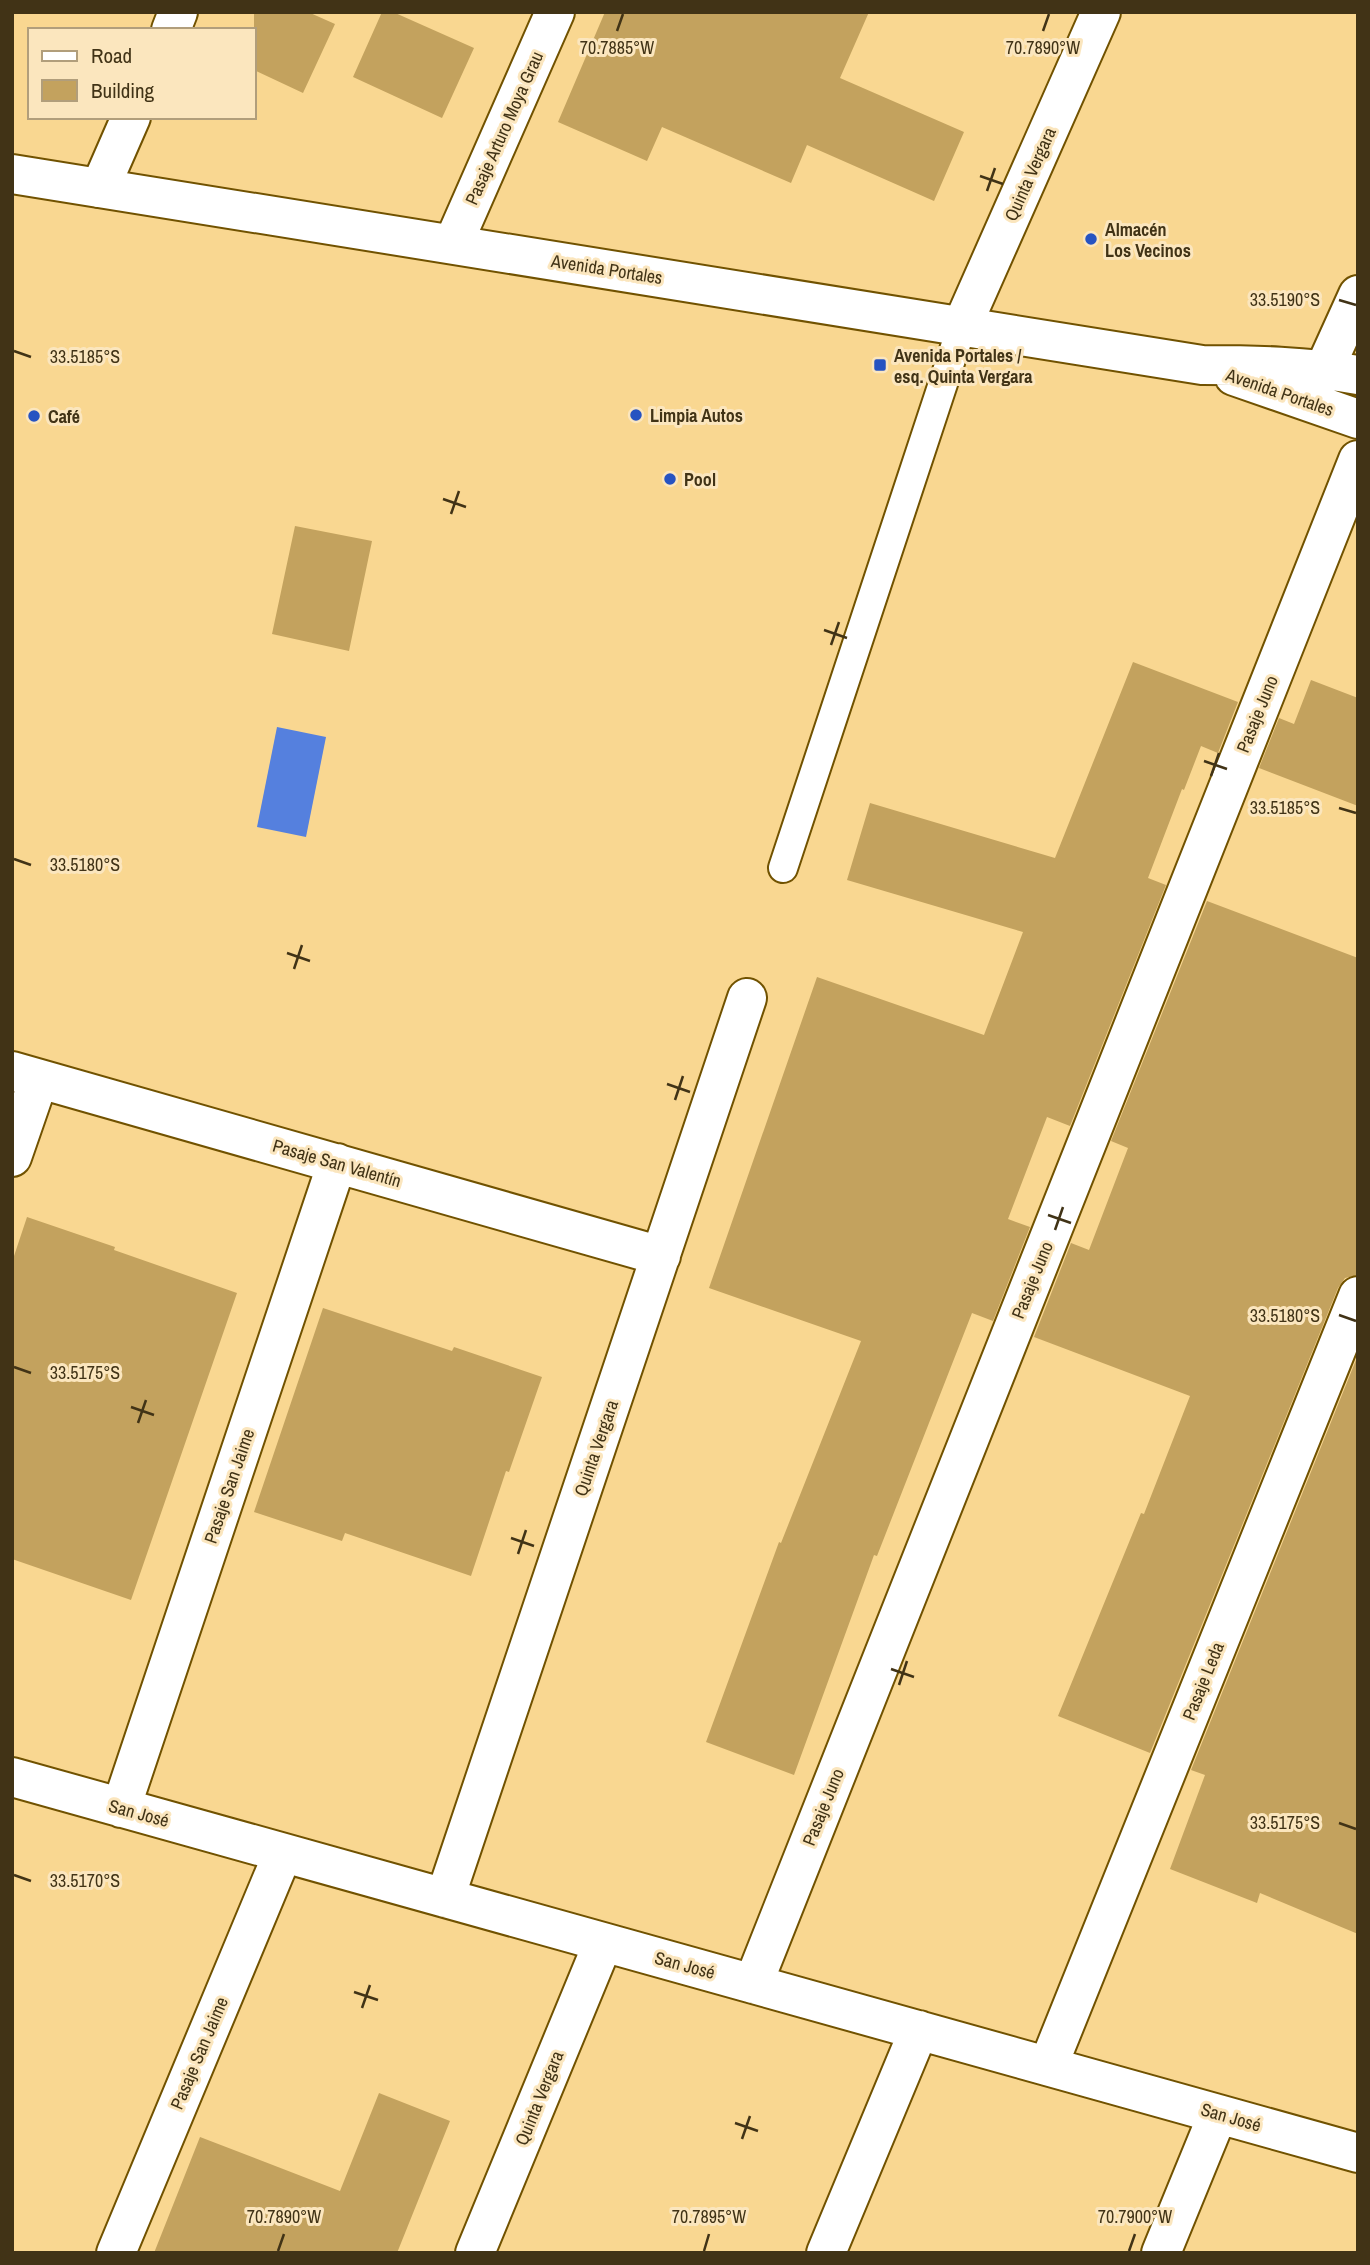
<svg xmlns="http://www.w3.org/2000/svg" width="1370" height="2265" font-family="'Archivo Narrow',sans-serif">
<style>
.water{fill:#5580de}
.building{fill:#c3a25e}
.lines{fill:none;stroke-linecap:round;stroke-linejoin:round}
.service-casing{stroke:#715200;stroke-width:32}
.minor-casing{stroke:#715200;stroke-width:42}
.secondary-casing{stroke:#715200;stroke-width:42}
.service{stroke:#fff;stroke-width:28}
.minor{stroke:#fff;stroke-width:38}
.secondary{stroke:#fff;stroke-width:38}
.ticks{fill:none;stroke:#413316;stroke-width:2.5}
.poi-dot{fill:#2653c1;stroke:#fbe6be;stroke-width:2.5}
.labels{text-anchor:middle;dominant-baseline:central;stroke-width:6;stroke-linejoin:round;paint-order:stroke}
.street-label{font-size:18px;fill:#413316;stroke:#fbe6be}
.poi-label{font-size:18px;font-weight:bold;fill:#413316;stroke:#fbe6be;text-anchor:start}
.ticks-label{font-size:18px;text-anchor:middle;fill:#413316;stroke:#fbe6be;stroke-width:6;stroke-linejoin:round;paint-order:stroke}
</style>
<rect width="100%" height="100%" fill="#f9d791"/>
<path class="water" d="M 277,727 L 326,737 L 306,837 L 257,827 Z"/>
<path class="building" d="M 254,12 L 308,12 L 335,24 L 303,93 L 254,70 Z
M 382,12 L 393,12 L 474,48 L 442,118 L 353,77 Z
M 605,12 L 869,12 L 840,78 L 964,132 L 934,201 L 807,145 L 791,183 L 662,127 L 647,161 L 558,122 Z
M 295,526 L 372,541 L 349,651 L 272,634 Z
M 1133,662 L 1238,702 L 1218,753 L 1201,746 L 1184,790 L 1182,789 L 1148,878 L 1166,885 L 1070,1126 L 1047,1117 L 1008,1219 L 1030,1227 L 993,1321 L 972,1313 L 877,1556 L 874,1555 L 794,1775 L 706,1742 L 779,1542 L 781,1543 L 861,1341 L 709,1288 L 817,977 L 984,1035 L 1023,932 L 847,880 L 870,803 L 1055,858 Z
M 1311,680 L 1358,698 L 1358,806 L 1259,768 L 1279,718 L 1294,724 Z
M 1207,901 L 1358,958 L 1358,1275 L 1345,1278 L 1338,1288 L 1150,1753 L 1058,1716 L 1141,1513 L 1144,1514 L 1190,1396 L 1034,1337 L 1071,1243 L 1089,1250 L 1128,1148 L 1111,1141 Z
M 27,1217 L 115,1247 L 114,1250 L 237,1293 L 131,1600 L 12,1559 L 12,1262 Z
M 323,1308 L 452,1351 L 454,1347 L 542,1377 L 509,1472 L 506,1471 L 471,1576 L 345,1533 L 342,1541 L 254,1512 Z
M 1358,1355 L 1358,1934 L 1260,1893 L 1257,1903 L 1170,1869 L 1205,1775 L 1191,1770 Z
M 379,2093 L 450,2121 L 397,2253 L 154,2253 L 200,2137 L 340,2191 Z"/>
<g class="lines">
<defs>
<path id="service" d="M 783,868 L 962,326"/>
<path id="minor" d="M 171,30 L 178,12
M 100,188 L 131,117
M 453,244 L 555,12
M 962,326 L 1101,12
M 1324,370 L 1358,295
M 12,1071 L 661,1256
M 12,1157 L 39,1079
M 12,1777 L 1358,2153
M 121,1808 L 337,1163
M 445,1898 L 747,998
M 753,1984 L 1358,460
M 1048,2066 L 1358,1296
M 116,2253 L 283,1853
M 475,2253 L 603,1943
M 826,2253 L 919,2030
M 1161,2253 L 1218,2114"/>
<path id="secondary" d="M 12,174 L 1202,365 C 1255,365 1306,366 1358,375
M 1234,376 L 1358,419"/>
</defs>
<use href="#service" class="service-casing"/>
<use href="#minor" class="minor-casing"/>
<use href="#secondary" class="secondary-casing"/>
<use href="#service" class="service"/>
<use href="#minor" class="minor"/>
<use href="#secondary" class="secondary"/>
</g>
<path class="ticks" d="M 617,31 L 623,14M 1043,31 L 1049,14M 980,176 L 1003,184M 987,191 L 995,168M 1339,300 L 1356,305M 14,351 L 31,357M 443,499 L 466,507M 451,514 L 459,491M 824,630 L 847,638M 831,645 L 839,622M 1204,761 L 1227,769M 1211,776 L 1219,753M 1339,808 L 1356,813M 14,859 L 31,865M 287,953 L 310,961M 294,969 L 302,945M 667,1084 L 690,1092M 675,1100 L 683,1076M 1048,1215 L 1071,1223M 1055,1230 L 1063,1207M 1339,1315 L 1356,1321M 14,1367 L 31,1373M 131,1407 L 154,1415M 138,1423 L 146,1400M 511,1538 L 534,1546M 518,1554 L 526,1530M 891,1669 L 914,1677M 899,1685 L 907,1661M 1339,1823 L 1356,1829M 14,1875 L 31,1881M 354,1992 L 378,2000M 362,2008 L 370,1985M 735,2123 L 758,2131M 742,2139 L 750,2116M 278,2251 L 284,2234M 704,2251 L 709,2234M 1129,2251 L 1135,2234"/>
<g class="poi-dot">
<circle cx="1091" cy="239" r="7"/>
<rect x="873" y="358" width="14" height="14" rx="3.5"/>
<circle cx="636" cy="415" r="7"/>
<circle cx="34" cy="416" r="7"/>
<circle cx="670" cy="479" r="7"/>
</g>
<g class="labels">
<g class="street-label">
<text transform="translate(504 128) rotate(-66)">Pasaje Arturo Moya Grau</text>
<text transform="translate(1030 174) rotate(-66)">Quinta Vergara</text>
<text transform="translate(607 269) rotate(9)">Avenida Portales</text>
<text transform="translate(1280 392) rotate(19)">Avenida Portales</text>
<text transform="translate(1257 714) rotate(-68)">Pasaje Juno</text>
<text transform="translate(337 1163) rotate(16)">Pasaje San Valentín</text>
<text transform="translate(1032 1280) rotate(-68)">Pasaje Juno</text>
<text transform="translate(596 1448) rotate(-71)">Quinta Vergara</text>
<text transform="translate(229 1486) rotate(-71)">Pasaje San Jaime</text>
<text transform="translate(1203 1681) rotate(-68)">Pasaje Leda</text>
<text transform="translate(823 1807) rotate(-68)">Pasaje Juno</text>
<text transform="translate(139 1813) rotate(15)">San José</text>
<text transform="translate(685 1965) rotate(15)">San José</text>
<text transform="translate(199 2053) rotate(-67)">Pasaje San Jaime</text>
<text transform="translate(539 2098) rotate(-68)">Quinta Vergara</text>
<text transform="translate(1231 2117) rotate(16)">San José</text>
</g>
<g class="poi-label">
<text x="1105" y="229">Almacén<tspan x="1105" dy="21">Los Vecinos</tspan></text>
<text x="894" y="355">Avenida Portales /<tspan x="894" dy="21">esq. Quinta Vergara</tspan></text>
<text x="650" y="415">Limpia Autos</text>
<text x="48" y="416">Café</text>
<text x="684" y="479">Pool</text>
</g>
</g>
<g class="ticks-label">
<text x="617" y="54">70.7885°W</text>
<text x="1043" y="54">70.7890°W</text>
<text x="1285" y="306">33.5190°S</text>
<text x="85" y="363">33.5185°S</text>
<text x="1285" y="814">33.5185°S</text>
<text x="85" y="871">33.5180°S</text>
<text x="1285" y="1322">33.5180°S</text>
<text x="85" y="1379">33.5175°S</text>
<text x="1285" y="1829">33.5175°S</text>
<text x="85" y="1887">33.5170°S</text>
<text x="284" y="2223">70.7890°W</text>
<text x="709" y="2223">70.7895°W</text>
<text x="1135" y="2223">70.7900°W</text>
</g>
<rect width="1370" height="2265" fill="none" stroke="#413316" stroke-width="28"/>
<rect x="28" y="28" width="228" height="91" fill="#fbe6be" stroke="#b19e7b" stroke-width="2"/>
<rect x="42" y="51" width="35" height="10" fill="#ffffff" stroke="#b19e7b" stroke-width="2"/>
<text x="91" y="63" font-size="21" fill="#413316">Road</text>
<rect x="42" y="80" width="35" height="21" fill="#c3a25e" stroke="#b19e7b" stroke-width="2"/>
<text x="91" y="98" font-size="21" fill="#413316">Building</text>
</svg>
